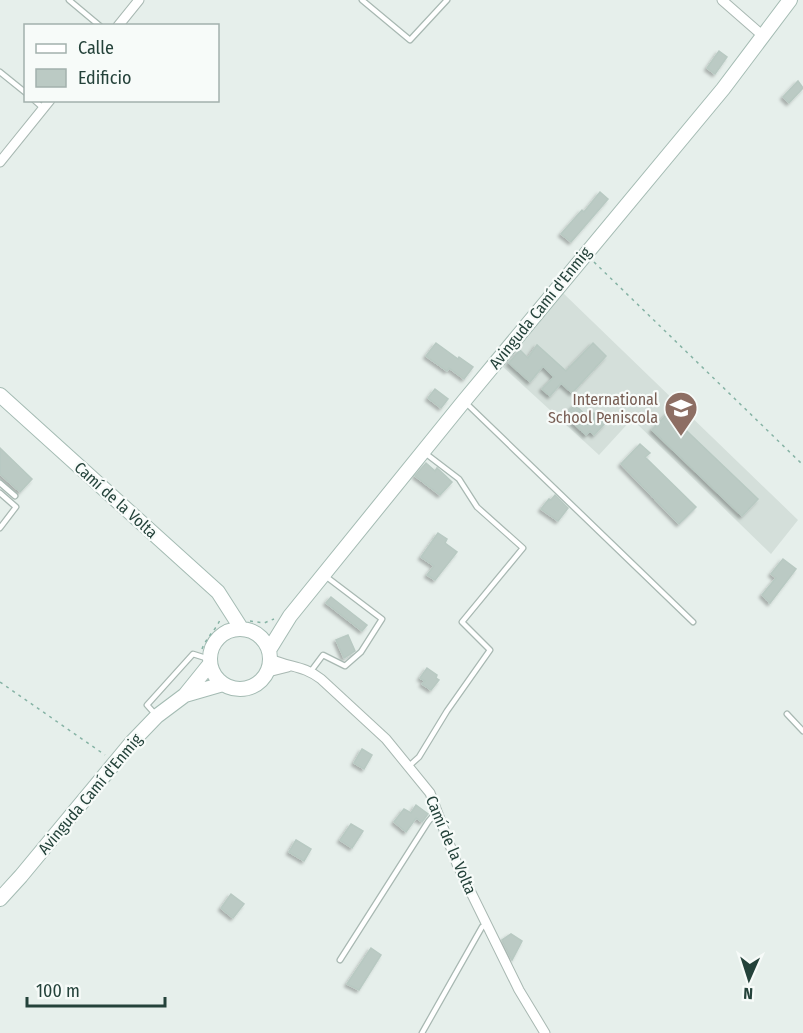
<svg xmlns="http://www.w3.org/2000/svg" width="803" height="1033" font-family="'Fira Sans Condensed',sans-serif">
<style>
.built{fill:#d4dfda}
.building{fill:#bbcac4;stroke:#b8c9c2;stroke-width:1.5;filter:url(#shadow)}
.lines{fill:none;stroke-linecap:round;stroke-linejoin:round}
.lane-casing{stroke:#a8b8b2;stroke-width:7}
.street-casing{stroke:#a8b8b2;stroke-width:11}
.secondary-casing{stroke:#a4bbb3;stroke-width:16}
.path{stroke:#86b3a5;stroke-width:1.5;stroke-dasharray:3 4.5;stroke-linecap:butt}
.lane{stroke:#fff;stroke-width:4.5}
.street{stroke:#fff;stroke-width:9}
.secondary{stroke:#fff;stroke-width:14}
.labels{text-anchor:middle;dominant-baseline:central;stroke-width:4.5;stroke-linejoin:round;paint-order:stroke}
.street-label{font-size:16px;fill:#24423a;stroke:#f7fbf9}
.education-label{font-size:16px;fill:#785e54;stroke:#f7fbf9;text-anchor:end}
</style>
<defs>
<filter id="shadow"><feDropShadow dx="-2.5" dy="2.5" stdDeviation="1.5" flood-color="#0004"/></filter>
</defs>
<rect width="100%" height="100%" fill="#e6efeb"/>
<path class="built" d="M 563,293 L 798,520 L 771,554 L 632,419 L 599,455 L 502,366 Z"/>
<path class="building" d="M 719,51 L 727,57 L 715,74 L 707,68 Z
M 798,81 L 803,88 L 789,103 L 783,97 Z
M 600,192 L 608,199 L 571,242 L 561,234 L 582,210 L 584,212 Z
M 436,343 L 458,359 L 459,357 L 473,367 L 464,379 L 449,368 L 447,371 L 426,356 Z
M 593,343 L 606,356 L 572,393 L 561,383 L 550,396 L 542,389 L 554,377 L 543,366 L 530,382 L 509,363 L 520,350 L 528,358 L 537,345 L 566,371 Z
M 435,389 L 448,399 L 441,408 L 428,398 Z
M 575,405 L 589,418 L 594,413 L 605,423 L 594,435 L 590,431 L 586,435 L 565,415 Z
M 668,413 L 758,499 L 742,516 L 652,430 Z
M 640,444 L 650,453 L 645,457 L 696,507 L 679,524 L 621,464 Z
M 0,448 L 32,479 L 20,492 L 0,474 Z
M 426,463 L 435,471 L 437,468 L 452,482 L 440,495 L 415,476 Z
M 555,495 L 568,508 L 558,521 L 541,509 L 549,499 L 551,500 Z
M 438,533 L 447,539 L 445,543 L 457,552 L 435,580 L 427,575 L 434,566 L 421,557 Z
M 783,559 L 796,569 L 770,603 L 762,595 L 776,578 L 771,574 Z
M 331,597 L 367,625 L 362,631 L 326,603 Z
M 348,635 L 355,651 L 344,658 L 336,640 Z
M 427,668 L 437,675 L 436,678 L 439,680 L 431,690 L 422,684 L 425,681 L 420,678 Z
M 362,749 L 372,755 L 364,769 L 354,763 Z
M 416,805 L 428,814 L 422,822 L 416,818 L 406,832 L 394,822 L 404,809 L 411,813 Z
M 351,824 L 363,831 L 352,848 L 340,840 Z
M 296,840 L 311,849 L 304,861 L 289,852 Z
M 231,894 L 244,904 L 233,918 L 221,908 Z
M 511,934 L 522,941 L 512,960 L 502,940 Z
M 371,948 L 381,955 L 359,990 L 347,984 Z"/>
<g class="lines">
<defs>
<path id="lane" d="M 69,0 L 100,26
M 362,0 L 410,40 L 447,0
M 0,72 L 26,93
M 34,100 L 43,108
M 466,403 L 693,622
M 0,483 L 15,496
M 0,493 L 16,507 L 0,528
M 311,671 L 323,655 L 345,666 L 361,652 L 382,619 L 324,575
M 787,714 L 803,731
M 156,715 L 147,705 L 193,654 L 209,659
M 409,766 L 419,757 L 447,711 L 490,650 L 462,622 L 523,548 L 477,507 L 459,479 L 425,453
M 340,960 L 428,822 L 437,811
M 422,1033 L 482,927 L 486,925"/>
<path id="street" d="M 722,0 L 762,35
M 118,26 L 139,0
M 0,162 L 50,100
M 271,659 C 290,668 303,665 321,679 L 386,739 L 430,793 L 457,864 L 519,990 L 545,1033
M 268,672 L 288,667"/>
<path id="secondary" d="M 0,395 L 218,592 L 241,628
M210 659a30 30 0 1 1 60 0a30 30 0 1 1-60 0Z
M 269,650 L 290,616 L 464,401 L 723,89 L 790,0
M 185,695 L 223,684
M 0,899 L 21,876 L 132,742 L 157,716 L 185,695 L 210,664"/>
</defs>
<use href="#lane" class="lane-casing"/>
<use href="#street" class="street-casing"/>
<use href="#secondary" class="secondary-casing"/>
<path class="path" d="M 594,262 L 803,465
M 250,621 L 264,623 L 274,619
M 202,649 C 207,636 218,628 221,617
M 0,682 L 105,755"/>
<use href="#lane" class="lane"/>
<use href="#street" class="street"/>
<use href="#secondary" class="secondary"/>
</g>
<defs>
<symbol id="school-pin" viewBox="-11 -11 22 30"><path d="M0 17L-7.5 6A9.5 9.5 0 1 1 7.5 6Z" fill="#8d6e63" stroke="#f7fbf9"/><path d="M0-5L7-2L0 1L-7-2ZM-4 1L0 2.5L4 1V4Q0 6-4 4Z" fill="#fff"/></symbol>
</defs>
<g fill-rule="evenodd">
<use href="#school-pin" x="662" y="389" width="38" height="52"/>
</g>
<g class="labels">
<g class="street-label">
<text transform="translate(540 308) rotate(-51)">Avinguda Camí d'Enmig</text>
<text transform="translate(116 500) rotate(42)">Camí de la Volta</text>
<text transform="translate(90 794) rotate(-50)">Avinguda Camí d'Enmig</text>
<text transform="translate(451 845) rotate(67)">Camí de la Volta</text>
</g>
<g class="education-label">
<text x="658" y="399">International<tspan x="658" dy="18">School Peniscola</tspan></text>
</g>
</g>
<rect x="24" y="24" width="195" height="78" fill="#f7fbf9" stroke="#a3b1ad" stroke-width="1.5"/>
<rect x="36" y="44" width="30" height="9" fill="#ffffff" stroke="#a3b1ad" stroke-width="1.5"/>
<text x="78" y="54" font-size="18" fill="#24423a">Calle</text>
<rect x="36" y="69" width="30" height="18" fill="#bbcac4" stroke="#a3b1ad" stroke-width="1.5"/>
<text x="78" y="84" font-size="18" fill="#24423a">Edificio</text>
<g transform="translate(749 979) rotate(183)" stroke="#f7fbf9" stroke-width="4.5" paint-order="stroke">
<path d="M0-4.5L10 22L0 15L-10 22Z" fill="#24423a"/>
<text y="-9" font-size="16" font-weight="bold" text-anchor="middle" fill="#24423a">N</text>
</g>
<path d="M27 997v9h138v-9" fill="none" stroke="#24423a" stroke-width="3"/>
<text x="36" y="997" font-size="18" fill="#24423a" stroke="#f7fbf9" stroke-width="4.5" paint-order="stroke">100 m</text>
</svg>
